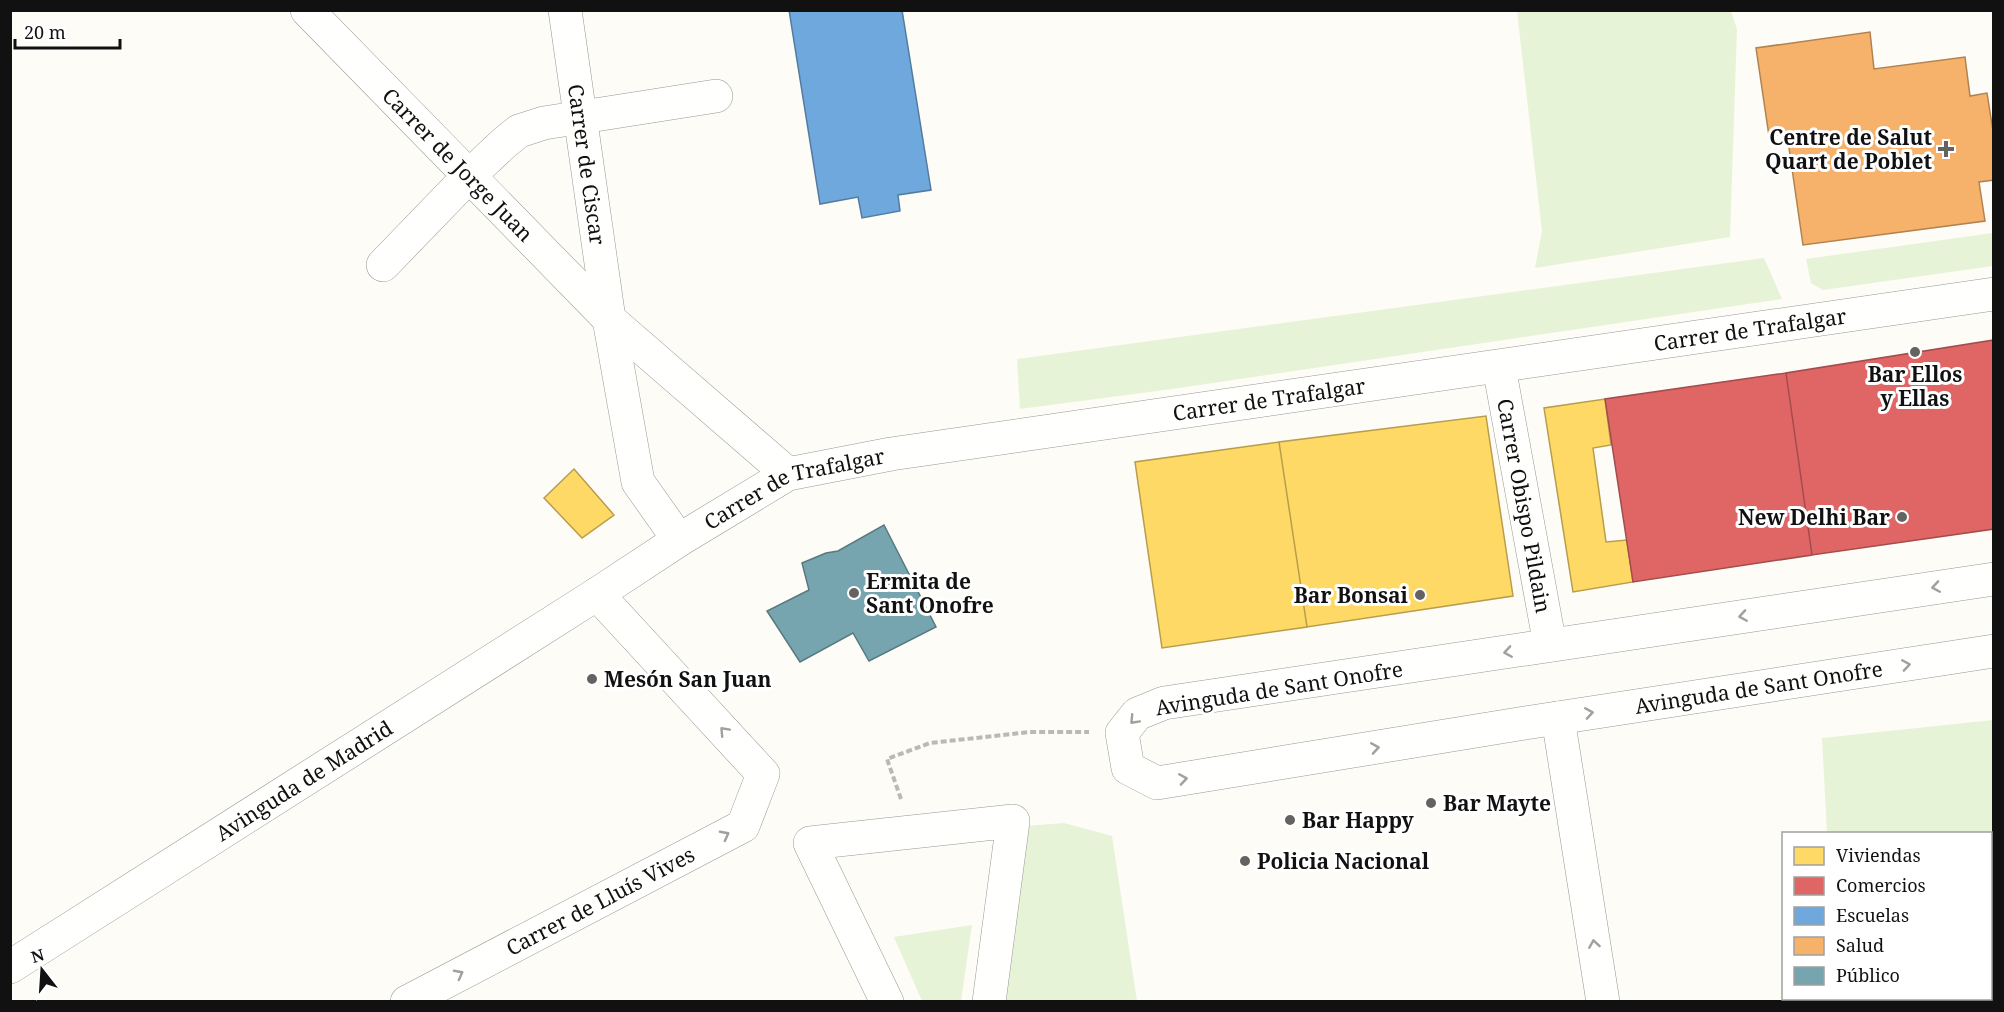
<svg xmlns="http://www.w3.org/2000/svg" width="2004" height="1012" font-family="'Noto Serif',serif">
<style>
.green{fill:#e7f3d7}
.homes{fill:#ffd966;stroke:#b89d4c;stroke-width:1.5}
.shops{fill:#e06666;stroke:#a24c4c;stroke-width:1.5}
.schools{fill:#6fa8dc;stroke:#537b9f;stroke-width:1.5}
.health{fill:#f6b26b;stroke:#b18250;stroke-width:1.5}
.public{fill:#76a5af;stroke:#587980;stroke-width:1.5}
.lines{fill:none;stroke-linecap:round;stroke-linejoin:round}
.minor-casing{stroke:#979795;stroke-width:34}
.path{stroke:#b9b9b8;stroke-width:4;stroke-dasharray:6 3;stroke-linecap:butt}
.minor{stroke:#fffffe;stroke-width:33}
.oneway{stroke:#a0a09f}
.poi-dot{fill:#646362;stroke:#fff;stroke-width:2}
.labels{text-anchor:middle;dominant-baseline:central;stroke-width:6;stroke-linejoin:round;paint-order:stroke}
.poi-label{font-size:21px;font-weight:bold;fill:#111;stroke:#fff;text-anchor:start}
.street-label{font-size:21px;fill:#111;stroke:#fff}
</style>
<rect width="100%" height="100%" fill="#fdfcf7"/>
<path class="green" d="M 1517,11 L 1731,11 L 1737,29 L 1730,237 L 1535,268 L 1542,231 Z
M 1993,233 L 1993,266 L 1823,290 L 1811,283 L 1806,259 Z
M 1764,258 L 1782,299 L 1172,389 L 1020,409 L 1017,359 Z
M 1993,720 L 1994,948 L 1990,948 L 1990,834 L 1827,833 L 1822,738 Z
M 1064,823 L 1112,836 L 1137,1001 L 1005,1002 L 1025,826 Z
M 972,925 L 961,1001 L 922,1001 L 894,937 Z"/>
<path class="homes" d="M 1605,399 L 1611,445 L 1593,448 L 1606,542 L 1627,540 L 1633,582 L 1573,592 L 1544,408 Z
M 1486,416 L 1513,596 L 1307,627 L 1279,442 Z
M 1279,442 L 1307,627 L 1162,648 L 1135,462 Z
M 574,469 L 614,515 L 582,538 L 544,498 Z"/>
<path class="shops" d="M 1994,340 L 1994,529 L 1812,555 L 1786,373 Z
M 1786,373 L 1812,555 L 1633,582 L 1605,399 Z"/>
<path class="schools" d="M 789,10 L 902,10 L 931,190 L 898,195 L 900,211 L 862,218 L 858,197 L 820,204 Z"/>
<path class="health" d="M 1870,32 L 1874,69 L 1965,57 L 1970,96 L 1987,93 L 1994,137 L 1994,180 L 1979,182 L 1985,221 L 1803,245 L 1787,134 L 1769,136 L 1756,48 Z"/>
<path class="public" d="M 884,525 L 936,627 L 869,661 L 853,633 L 800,662 L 767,611 L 809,590 L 802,563 L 826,553 L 838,551 Z"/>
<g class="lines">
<defs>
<g id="minor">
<path id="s1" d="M 307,10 L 609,319 L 788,474"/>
<path id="s2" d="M 565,10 L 609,319 L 638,482 L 679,540"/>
<path d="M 383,265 L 469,176 L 504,143 L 519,131 L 544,123 L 716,96"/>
<path id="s3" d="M 1499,367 L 1550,645"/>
<path id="s4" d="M 1994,579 L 1164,703 L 1137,714 L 1122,733 L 1128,768 L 1157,783 L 1525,723 L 1994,651"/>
<path d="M 1558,718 L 1603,1002"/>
<path id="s5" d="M 10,967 L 597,594 L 679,540 L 788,474 L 891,454 L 1994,294"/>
<path id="s6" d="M 407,1002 L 743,826 L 763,774 L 597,594"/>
<path d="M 887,1002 L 810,843 L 1013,821 L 989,1002"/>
</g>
</defs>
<use href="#minor" class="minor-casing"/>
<path class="path" d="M 901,799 L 887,759 L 930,743 L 1030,732 L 1089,732"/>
<use href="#minor" class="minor"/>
</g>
<defs><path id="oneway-chevron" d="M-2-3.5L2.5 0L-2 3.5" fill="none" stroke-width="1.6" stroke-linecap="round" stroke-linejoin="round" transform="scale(1.5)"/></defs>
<g class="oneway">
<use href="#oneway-chevron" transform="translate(1936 587) rotate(171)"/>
<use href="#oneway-chevron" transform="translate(1743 616) rotate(171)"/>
<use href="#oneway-chevron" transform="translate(1508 652) rotate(171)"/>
<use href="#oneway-chevron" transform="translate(1906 665) rotate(-9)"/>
<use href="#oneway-chevron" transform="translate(1589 713) rotate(-9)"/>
<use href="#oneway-chevron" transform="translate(1134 720) rotate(133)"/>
<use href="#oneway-chevron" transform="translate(724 731) rotate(-133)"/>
<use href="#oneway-chevron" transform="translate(1375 748) rotate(-9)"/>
<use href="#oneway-chevron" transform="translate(1183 779) rotate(-9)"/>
<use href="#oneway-chevron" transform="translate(725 835) rotate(-28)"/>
<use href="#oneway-chevron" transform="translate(1594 944) rotate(-99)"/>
<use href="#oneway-chevron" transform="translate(459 974) rotate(-28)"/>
</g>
<g class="poi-dot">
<path d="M1943 140h6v6h6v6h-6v6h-6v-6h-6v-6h6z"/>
<circle cx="1915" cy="352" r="6"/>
<circle cx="1902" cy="517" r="6"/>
<circle cx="854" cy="593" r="6"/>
<circle cx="1420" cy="595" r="6"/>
<circle cx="592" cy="679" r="6"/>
<circle cx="1431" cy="803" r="6"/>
<circle cx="1290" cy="820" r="6"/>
<circle cx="1245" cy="861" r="6"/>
</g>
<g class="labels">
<g class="poi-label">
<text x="1932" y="137" text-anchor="end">Centre de Salut<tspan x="1932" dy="24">Quart de Poblet</tspan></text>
<text x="1915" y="374" text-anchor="middle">Bar Ellos<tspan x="1915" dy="24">y Ellas</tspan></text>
<text x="1890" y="517" text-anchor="end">New Delhi Bar</text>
<text x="866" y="581">Ermita de<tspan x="866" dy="24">Sant Onofre</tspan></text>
<text x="1408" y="595" text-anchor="end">Bar Bonsai</text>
<text x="604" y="679">Mesón San Juan</text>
<text x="1443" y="803">Bar Mayte</text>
<text x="1302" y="820">Bar Happy</text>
<text x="1257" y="861">Policia Nacional</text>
</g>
<g class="street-label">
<text stroke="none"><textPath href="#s1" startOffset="216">Carrer de Jorge Juan</textPath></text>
<text stroke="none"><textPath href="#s2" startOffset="156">Carrer de Ciscar</textPath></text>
<text stroke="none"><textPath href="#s5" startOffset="1894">Carrer de Trafalgar</textPath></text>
<text stroke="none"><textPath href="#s5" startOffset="1408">Carrer de Trafalgar</textPath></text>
<text stroke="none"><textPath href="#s5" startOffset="922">Carrer de Trafalgar</textPath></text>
<text stroke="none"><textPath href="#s3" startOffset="141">Carrer Obispo Pildain</textPath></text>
<text stroke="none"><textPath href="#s4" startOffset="1570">Avinguda de Sant Onofre</textPath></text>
<text transform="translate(1279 688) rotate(-9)">Avinguda de Sant Onofre</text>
<text stroke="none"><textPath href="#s5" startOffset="348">Avinguda de Madrid</textPath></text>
<text stroke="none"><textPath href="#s6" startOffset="218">Carrer de Lluís Vives</textPath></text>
</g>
</g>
<rect width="2004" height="1012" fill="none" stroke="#111111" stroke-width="24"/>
<rect x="1782" y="832" width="210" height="168" fill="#ffffff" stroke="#a0a0a0" stroke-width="1.5"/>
<rect x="1794" y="847" width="30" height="18" fill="#ffd966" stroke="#a0a0a0" stroke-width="1.5"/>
<text x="1836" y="862" font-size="18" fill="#111111">Viviendas</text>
<rect x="1794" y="877" width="30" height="18" fill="#e06666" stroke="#a0a0a0" stroke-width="1.5"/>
<text x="1836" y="892" font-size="18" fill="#111111">Comercios</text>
<rect x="1794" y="907" width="30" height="18" fill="#6fa8dc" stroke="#a0a0a0" stroke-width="1.5"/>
<text x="1836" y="922" font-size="18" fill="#111111">Escuelas</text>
<rect x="1794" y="937" width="30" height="18" fill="#f6b26b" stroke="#a0a0a0" stroke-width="1.5"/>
<text x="1836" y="952" font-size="18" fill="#111111">Salud</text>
<rect x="1794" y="967" width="30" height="18" fill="#76a5af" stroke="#a0a0a0" stroke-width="1.5"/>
<text x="1836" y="982" font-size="18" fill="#111111">Público</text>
<g transform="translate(42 970) rotate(343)" stroke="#ffffff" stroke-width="4.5" paint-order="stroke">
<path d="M0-4.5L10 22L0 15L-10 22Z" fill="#111111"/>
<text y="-9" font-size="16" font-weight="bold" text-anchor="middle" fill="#111111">N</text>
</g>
<path d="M15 39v9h105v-9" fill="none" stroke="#111111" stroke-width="3"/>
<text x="24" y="39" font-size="18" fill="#111111" stroke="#ffffff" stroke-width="4.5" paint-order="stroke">20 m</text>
</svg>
